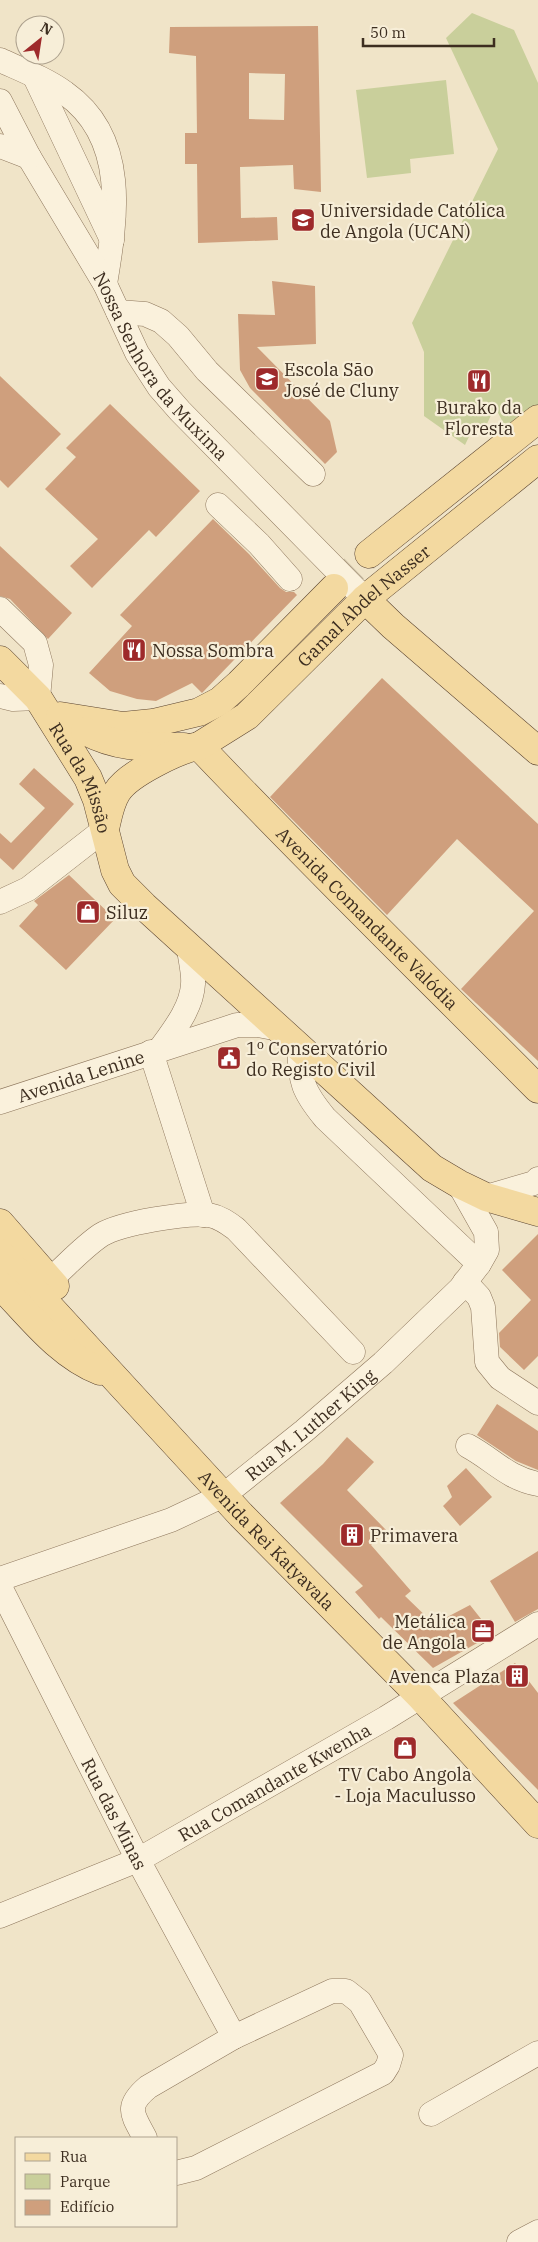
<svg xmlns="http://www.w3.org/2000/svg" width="538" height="2242" font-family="'IBM Plex Serif',serif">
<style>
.green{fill:#c9cf9b}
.building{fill:#cf9f7d;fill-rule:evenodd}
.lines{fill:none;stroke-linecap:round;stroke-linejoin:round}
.major-tunnel{stroke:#ccc0a6;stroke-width:28;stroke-dasharray:28 14;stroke-linecap:butt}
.minor-casing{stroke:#8d765c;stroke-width:25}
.major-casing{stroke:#5b4430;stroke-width:29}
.minor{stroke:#faf1dc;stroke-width:24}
.major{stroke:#f3d9a0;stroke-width:28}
.labels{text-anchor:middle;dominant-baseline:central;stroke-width:4.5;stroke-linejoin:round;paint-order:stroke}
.poi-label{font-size:18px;fill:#3d2e20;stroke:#f7eed8;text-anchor:start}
.street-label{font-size:18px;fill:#3d2e20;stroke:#f7eed8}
</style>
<rect width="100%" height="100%" fill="#f0e4c8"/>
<path class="green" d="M 472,13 L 514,30 L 538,83 L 538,415 L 508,432 L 495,407 L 484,430 L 474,426 L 465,445 L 424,416 L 424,352 L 412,323 L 498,149 L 446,38 Z
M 446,80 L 454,154 L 410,159 L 411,173 L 367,178 L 356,90 Z"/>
<path class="building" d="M 318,26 L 321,192 L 294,189 L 293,165 L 240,167 L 241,218 L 277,217 L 278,240 L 198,243 L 197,164 L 185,164 L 185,133 L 197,133 L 196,56 L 169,53 L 170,27 ZM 249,73 L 285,74 L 284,120 L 249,119 Z
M 272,281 L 315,286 L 316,344 L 257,347 L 330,421 L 337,452 L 325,464 L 250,388 L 240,370 L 238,314 L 275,315 Z
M 0,376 L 61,434 L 8,488 L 0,480 Z
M 110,404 L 200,491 L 156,537 L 149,530 L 92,588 L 70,566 L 98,539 L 45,489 L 76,457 L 66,448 Z
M 213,519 L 249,554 L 280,588 L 286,592 L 294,592 L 297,595 L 202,693 L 192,683 L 156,701 L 137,699 L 110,691 L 89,673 L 132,626 L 120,615 Z
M 0,546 L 72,613 L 48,639 L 10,599 L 0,596 Z
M 382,678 L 538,824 L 538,1061 L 461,989 L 534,911 L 457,839 L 387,915 L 270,797 Z
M 34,768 L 74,804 L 13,870 L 0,858 L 0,833 L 11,843 L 45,808 L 19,784 Z
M 69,875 L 115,919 L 66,970 L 19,926 L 38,905 L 34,901 Z
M 538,1234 L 538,1356 L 524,1370 L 500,1347 L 499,1333 L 531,1300 L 502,1270 Z
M 497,1404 L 538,1431 L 538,1470 L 516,1461 L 477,1435 Z
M 347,1437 L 374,1462 L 347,1490 L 386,1530 L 371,1545 L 411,1591 L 405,1596 L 434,1624 L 470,1605 L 493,1634 L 433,1668 L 381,1617 L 379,1619 L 355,1592 L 363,1586 L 280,1503 L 323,1464 Z
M 466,1468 L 492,1497 L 460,1526 L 443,1506 L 452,1497 L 447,1486 Z
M 538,1551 L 538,1609 L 515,1622 L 490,1581 Z
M 515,1663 L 538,1693 L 538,1790 L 453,1703 Z"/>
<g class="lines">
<path class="major-tunnel" d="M 334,588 L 369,554"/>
<defs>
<g id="minor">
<path d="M 0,60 C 22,70 46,79 65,93 C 129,138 116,218 105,284"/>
<path d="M 35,77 L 112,240"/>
<path id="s1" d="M 0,101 L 29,157 L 105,284 L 137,353 L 159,387 L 180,411 L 365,599"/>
<path d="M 0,146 L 29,157"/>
<path d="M 118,312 L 145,314 L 161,321 L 178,336 L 207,371 L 313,474"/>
<path d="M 218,505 L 259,544 L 290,579"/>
<path d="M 0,609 L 35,643 L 41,665 L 38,698 L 13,699 L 0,696"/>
<path d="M 0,902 L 28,889 L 105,829"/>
<path d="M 299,1047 C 301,1083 302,1090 325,1118 L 479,1264"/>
<path d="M 161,1048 C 174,1030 192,1007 193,984 C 194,973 190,959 189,948"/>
<path d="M 151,1052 L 203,1215"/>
<path id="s2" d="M 0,1102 L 237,1025 L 258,1025 L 279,1029"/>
<path d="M 486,1197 L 534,1183 L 538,1179"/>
<path d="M 50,1280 C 66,1266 83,1247 101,1235 C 121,1223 187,1212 209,1215 C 220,1217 228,1223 236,1229 L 353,1352"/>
<path d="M 465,1282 L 479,1297 L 483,1307 L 487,1362 L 500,1378 L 538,1403"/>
<path d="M 468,1446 C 494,1460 507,1478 538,1484"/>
<path id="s3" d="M 0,1579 L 171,1520 L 224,1495 L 304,1431 L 383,1363 L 460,1289 L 479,1264 L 487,1250 L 486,1232 L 459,1184"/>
<path id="s4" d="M 0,1587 L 138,1860 L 234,2037"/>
<path id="s5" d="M 0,1916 L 138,1860 L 386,1718 L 538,1624"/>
<path d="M 431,2114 L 538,2053"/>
<path d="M 145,2138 C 133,2115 124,2107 148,2087 L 234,2037 L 332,1991 L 346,1991 L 360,2002 L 391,2055 L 388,2065 L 383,2073 L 196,2168 L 176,2173"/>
<path d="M 519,2242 L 538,2232"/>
</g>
<g id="major">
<path d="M 369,554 L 538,419"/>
<path d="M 365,599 L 393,626 L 538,751"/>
<path id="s6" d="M 0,660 L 38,698 L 88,778 L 97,800 L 115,870 L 122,884 L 144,906 L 432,1168 L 459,1184 L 486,1197 L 538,1212"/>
<path d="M 60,716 L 123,726 L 153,723 L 199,712 L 220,701 L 239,684 L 334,588"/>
<path d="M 85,731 C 119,749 147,747 184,747"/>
<path id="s7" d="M 199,746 C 310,863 425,975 538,1089"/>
<path id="s8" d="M 105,829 C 108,816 110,803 117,792 C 128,774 179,749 199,746 L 247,716 L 365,599 L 538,459"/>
<path d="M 0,1223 L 55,1286"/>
<path id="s9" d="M 0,1253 L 241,1515 L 421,1697 L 538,1824"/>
<path d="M 0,1285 C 30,1316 59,1355 100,1371"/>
</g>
</defs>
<use href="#minor" class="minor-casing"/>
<use href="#major" class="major-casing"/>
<use href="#minor" class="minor"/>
<use href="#major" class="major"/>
</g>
<defs>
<symbol id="university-square" viewBox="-11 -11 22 22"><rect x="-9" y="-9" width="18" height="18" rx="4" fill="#9e2a2b" stroke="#f7eed8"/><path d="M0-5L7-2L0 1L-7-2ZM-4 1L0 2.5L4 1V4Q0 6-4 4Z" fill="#fff"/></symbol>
<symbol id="school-square" viewBox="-11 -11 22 22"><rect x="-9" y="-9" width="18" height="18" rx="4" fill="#9e2a2b" stroke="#f7eed8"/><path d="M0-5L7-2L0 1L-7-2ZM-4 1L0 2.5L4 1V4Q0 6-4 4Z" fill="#fff"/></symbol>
<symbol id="restaurant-square" viewBox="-11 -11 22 22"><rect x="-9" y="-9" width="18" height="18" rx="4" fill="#9e2a2b" stroke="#f7eed8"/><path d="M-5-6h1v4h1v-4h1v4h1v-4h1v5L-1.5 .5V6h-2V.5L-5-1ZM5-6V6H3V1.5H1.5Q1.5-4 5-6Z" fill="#fff"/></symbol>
<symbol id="shop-square" viewBox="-11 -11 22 22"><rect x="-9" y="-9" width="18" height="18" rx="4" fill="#9e2a2b" stroke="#f7eed8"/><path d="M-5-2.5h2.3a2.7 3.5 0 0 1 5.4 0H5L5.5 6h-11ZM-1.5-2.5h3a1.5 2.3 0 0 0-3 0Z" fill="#fff"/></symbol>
<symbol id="civic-square" viewBox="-11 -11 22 22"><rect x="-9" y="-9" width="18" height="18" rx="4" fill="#9e2a2b" stroke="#f7eed8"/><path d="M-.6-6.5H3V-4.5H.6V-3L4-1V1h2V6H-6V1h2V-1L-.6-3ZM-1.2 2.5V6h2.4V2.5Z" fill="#fff"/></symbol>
<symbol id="building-square" viewBox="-11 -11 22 22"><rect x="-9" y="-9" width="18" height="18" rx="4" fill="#9e2a2b" stroke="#f7eed8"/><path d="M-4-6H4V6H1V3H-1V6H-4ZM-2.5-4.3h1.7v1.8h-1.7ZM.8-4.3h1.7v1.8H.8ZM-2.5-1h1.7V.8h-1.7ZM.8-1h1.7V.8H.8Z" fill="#fff"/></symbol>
<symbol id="office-square" viewBox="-11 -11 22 22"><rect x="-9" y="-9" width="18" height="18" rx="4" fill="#9e2a2b" stroke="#f7eed8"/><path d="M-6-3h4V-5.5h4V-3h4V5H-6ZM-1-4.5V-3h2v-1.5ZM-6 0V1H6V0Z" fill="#fff"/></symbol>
</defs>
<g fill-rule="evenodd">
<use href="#university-square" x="289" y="206" width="28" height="28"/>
<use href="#school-square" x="253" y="365" width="28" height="28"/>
<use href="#restaurant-square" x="465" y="367" width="28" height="28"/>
<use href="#restaurant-square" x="120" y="636" width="28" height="28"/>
<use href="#shop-square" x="74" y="898" width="28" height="28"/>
<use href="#civic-square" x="215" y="1044" width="28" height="28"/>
<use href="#building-square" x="338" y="1521" width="28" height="28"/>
<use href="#office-square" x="469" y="1617" width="28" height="28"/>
<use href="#building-square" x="503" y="1662" width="28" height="28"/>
<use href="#shop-square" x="391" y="1734" width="28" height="28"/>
</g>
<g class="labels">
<g class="poi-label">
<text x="320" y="210">Universidade Católica<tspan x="320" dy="21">de Angola (UCAN)</tspan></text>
<text x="284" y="369">Escola São<tspan x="284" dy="21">José de Cluny</tspan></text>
<text x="479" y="407" text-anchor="middle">Burako da<tspan x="479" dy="21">Floresta</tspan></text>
<text x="152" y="650">Nossa Sombra</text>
<text x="106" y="912">Siluz</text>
<text x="246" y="1048">1º Conservatório<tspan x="246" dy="21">do Registo Civil</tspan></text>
<text x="370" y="1535">Primavera</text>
<text x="466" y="1621" text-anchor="end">Metálica<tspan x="466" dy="21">de Angola</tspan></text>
<text x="500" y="1676" text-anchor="end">Avenca Plaza</text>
<text x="405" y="1774" text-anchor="middle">TV Cabo Angola<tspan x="405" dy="21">- Loja Maculusso</tspan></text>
</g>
<g class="street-label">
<text stroke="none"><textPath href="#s1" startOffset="311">Nossa Senhora da Muxima</textPath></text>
<text stroke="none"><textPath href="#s8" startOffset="352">Gamal Abdel Nasser</textPath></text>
<text stroke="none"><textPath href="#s6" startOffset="145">Rua da Missão</textPath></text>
<text stroke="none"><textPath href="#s7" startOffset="241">Avenida Comandante Valódia</textPath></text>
<text stroke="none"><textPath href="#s2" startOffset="85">Avenida Lenine</textPath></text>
<text stroke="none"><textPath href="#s3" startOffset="351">Rua M. Luther King</textPath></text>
<text stroke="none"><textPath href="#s9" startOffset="392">Avenida Rei Katyavala</textPath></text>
<text stroke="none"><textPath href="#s5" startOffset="306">Rua Comandante Kwenha</textPath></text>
<text stroke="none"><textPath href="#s4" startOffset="254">Rua das Minas</textPath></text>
</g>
</g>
<rect x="15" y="2137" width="162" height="90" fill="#f7eed8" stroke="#ada18e"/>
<rect x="25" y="2153" width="25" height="8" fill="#f3d9a0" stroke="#ada18e"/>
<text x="60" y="2162" font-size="15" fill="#3d2e20">Rua</text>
<rect x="25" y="2174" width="25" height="15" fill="#c9cf9b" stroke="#ada18e"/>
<text x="60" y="2187" font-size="15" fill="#3d2e20">Parque</text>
<rect x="25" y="2200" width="25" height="15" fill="#cf9f7d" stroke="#ada18e"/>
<text x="60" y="2212" font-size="15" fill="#3d2e20">Edifício</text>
<g transform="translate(40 40) rotate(30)"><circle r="24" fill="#f7eed8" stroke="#ada18e"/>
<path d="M0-4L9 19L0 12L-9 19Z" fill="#9e2a2b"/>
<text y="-8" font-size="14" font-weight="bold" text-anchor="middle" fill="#3d2e20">N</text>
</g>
<path d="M363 38v8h131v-8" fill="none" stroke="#3d2e20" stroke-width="2.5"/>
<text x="370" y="38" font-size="15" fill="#3d2e20" stroke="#f7eed8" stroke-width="4" paint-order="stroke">50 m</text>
</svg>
